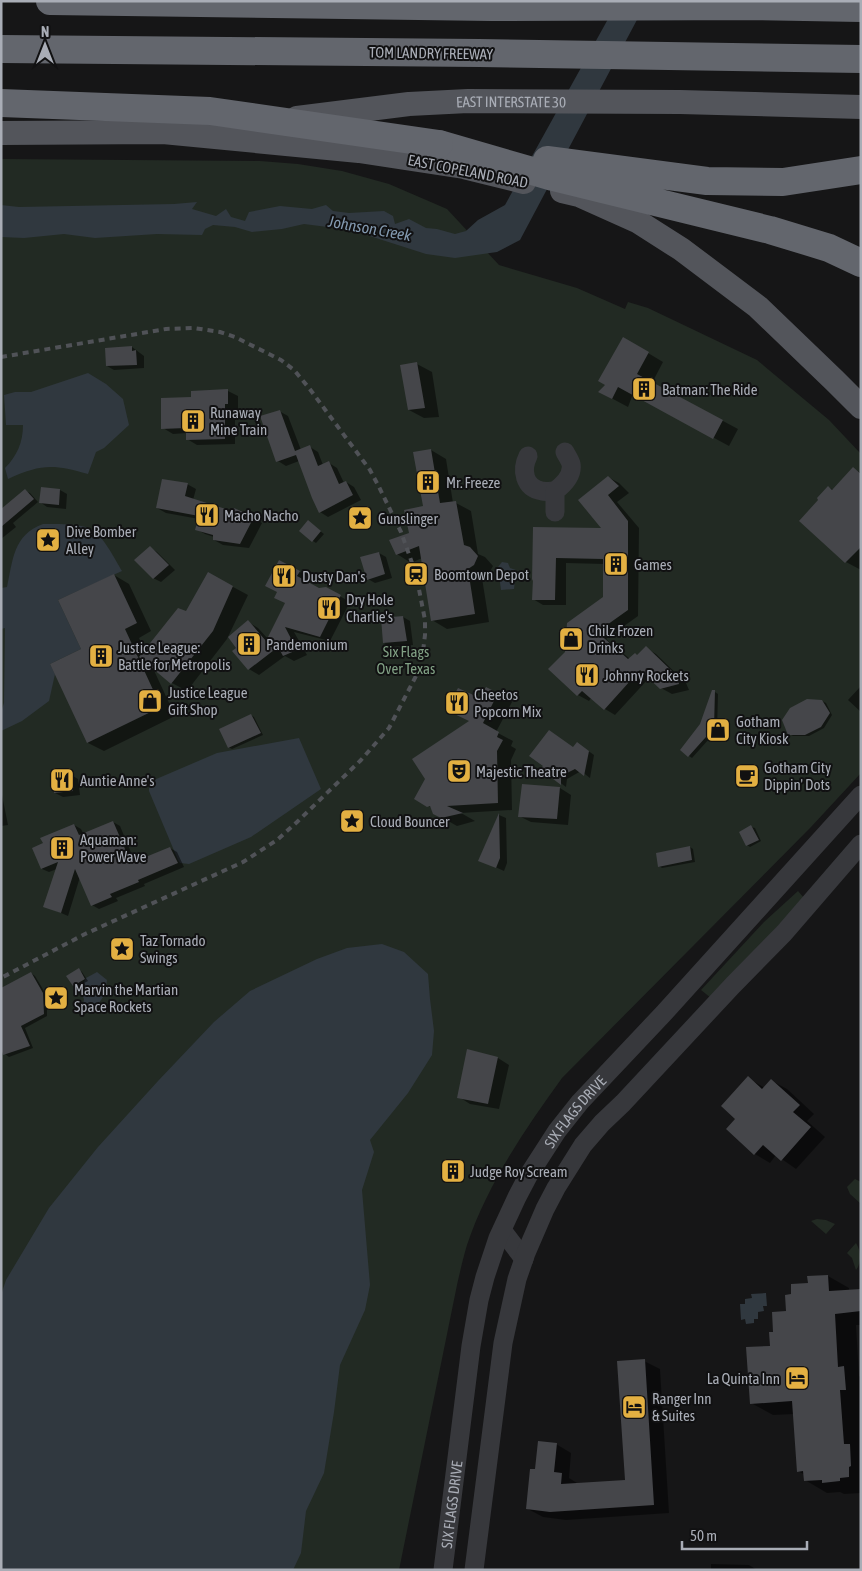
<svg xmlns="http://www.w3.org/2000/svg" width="862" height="1571" font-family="'Asap Condensed',sans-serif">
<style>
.green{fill:#222a23}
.water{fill:#30383f}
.shadow{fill:#0007}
.building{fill:#45464a}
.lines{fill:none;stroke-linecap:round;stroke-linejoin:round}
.minor{stroke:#37383c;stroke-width:19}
.major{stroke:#53555b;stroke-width:24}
.highway{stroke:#63666d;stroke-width:28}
.rail{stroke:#505257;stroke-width:4;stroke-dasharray:6 5;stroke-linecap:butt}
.highway-bridge{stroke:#63666d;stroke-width:28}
.labels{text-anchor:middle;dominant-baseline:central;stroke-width:4;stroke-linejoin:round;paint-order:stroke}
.street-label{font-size:15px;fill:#a9adb6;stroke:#111112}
.poi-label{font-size:15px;fill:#a9adb6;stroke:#111112;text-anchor:start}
.park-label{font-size:15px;fill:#81a084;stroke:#111112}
.water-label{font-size:16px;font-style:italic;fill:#8399af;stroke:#111112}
</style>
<rect width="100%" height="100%" fill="#161617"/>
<path class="green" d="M 1,159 L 260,161 L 298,164 L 342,171 L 389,184 L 447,209 L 499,265 L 577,288 L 625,309 L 628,302 L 648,308 L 757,360 L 829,420 L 861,454 L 861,773 L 811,827 L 562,1078 C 525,1129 487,1185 467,1245 C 463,1258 460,1272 457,1285 L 399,1570 L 1,1570 Z
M 798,891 L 804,898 L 711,998 L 701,990 L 764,922 Z
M 855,1179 L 861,1182 L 861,1204 L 850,1194 L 847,1187 Z
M 817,1219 L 826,1220 L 835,1224 L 826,1234 L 811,1221 Z
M 856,1243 C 861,1251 862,1262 856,1270 L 852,1258 L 847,1253 Z"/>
<path class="water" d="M 618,1 L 647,1 L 520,240 L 497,252 L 455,258 L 426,254 L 351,230 L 304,224 L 282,229 L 252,232 L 235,227 L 213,225 L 205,229 L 202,235 L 157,234 L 95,238 L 64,234 L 24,238 L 1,237 L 1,205 L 19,207 L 174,204 L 197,202 L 192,209 L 216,216 L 226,209 L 231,217 L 245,221 L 249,212 L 280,206 L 312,209 L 326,205 L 333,211 L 349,213 L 384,211 L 393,216 L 395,224 L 409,219 L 426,228 L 437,229 L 455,234 L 466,231 L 478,220 L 505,205 Z
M 88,373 L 106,384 L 123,399 L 129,425 L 104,448 L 96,452 L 88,474 C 53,464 41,464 8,479 L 5,468 C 17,456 23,442 23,425 L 6,425 L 4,395 L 15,392 L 31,392 Z
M 43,524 C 57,524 81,523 93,530 C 103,536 116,561 122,571 L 58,600 L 81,649 L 50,664 L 55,674 L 49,701 L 22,721 L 1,731 L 1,712 L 4,703 L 5,628 L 1,629 L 1,588 L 7,587 C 13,560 13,535 43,524 Z
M 502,562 L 508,563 L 510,568 L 516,570 L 514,589 L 501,590 L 498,567 Z
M 299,738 L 321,789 L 251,837 L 189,864 L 180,863 L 178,860 L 149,791 L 149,786 L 154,780 L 217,753 Z
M 382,944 L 404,952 L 428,974 L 430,999 L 434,1031 L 432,1055 L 408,1093 L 370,1140 L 374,1152 L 362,1190 L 370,1285 L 365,1310 L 340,1365 L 334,1412 L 324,1473 L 306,1511 L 301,1553 L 293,1570 L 1,1570 L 1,1295 L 6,1280 L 49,1208 L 98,1147 L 158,1081 L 214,1022 L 250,991 L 317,959 L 347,948 Z
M 97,972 L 107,980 L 105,994 L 93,1012 L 83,1007 L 84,999 L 80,991 L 86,978 Z
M 766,1293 L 767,1306 L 763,1306 L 764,1311 L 758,1312 L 758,1319 L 754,1319 L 754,1323 L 746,1324 L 745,1319 L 741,1320 L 740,1304 L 745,1304 L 745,1299 L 752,1298 L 751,1294 Z"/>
<path class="shadow" d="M 132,347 L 144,356 L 144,368 L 114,370 L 107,366 Z
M 648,353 L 663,362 L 652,383 L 738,429 L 729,446 L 633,394 L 628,407 L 600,392 Z
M 417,364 L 432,372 L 439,417 L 424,418 L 409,410 Z
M 228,391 L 238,396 L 238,409 L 235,409 L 235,444 L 197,445 L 187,439 L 187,433 L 173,434 L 163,428 L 192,398 Z
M 279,411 L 288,416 L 301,450 L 310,447 L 318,452 L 323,465 L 329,463 L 337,468 L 344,483 L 346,482 L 354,487 L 361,500 L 328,517 L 320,512 L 299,461 L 286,466 L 278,461 Z
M 431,450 L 446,459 L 453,503 L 456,503 L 471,511 L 478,554 L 485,557 L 493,566 L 489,573 L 482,578 L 489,622 L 447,629 L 432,620 L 422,558 L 411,563 L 397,554 L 411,534 L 424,507 Z
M 854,469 L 861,473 L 861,570 L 846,562 L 801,520 L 820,500 L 828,487 L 834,490 Z
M 608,477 L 619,483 L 629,493 L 617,502 L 639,528 L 638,616 L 606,639 L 630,659 L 638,657 L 646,648 L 656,654 L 686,683 L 689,690 L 672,694 L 661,688 L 650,677 L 615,715 L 605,709 L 591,698 L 589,701 L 578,695 L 566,652 L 604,598 L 604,564 L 566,563 L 566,605 L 543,605 L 533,599 L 534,528 L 604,529 Z
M 187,484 L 196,489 L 193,500 L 253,518 L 262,523 L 249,548 L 223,545 L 214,540 L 214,537 L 205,534 L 196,529 L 199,519 L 166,513 L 157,508 Z
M 60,490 L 67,494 L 66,509 L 47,507 L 40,502 Z
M 25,491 L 30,493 L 38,502 L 13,523 L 16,527 L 1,539 L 1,510 Z
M 311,524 L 324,534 L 316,543 L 313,541 Z
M 150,548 L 157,552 L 175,570 L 161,582 L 153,578 Z
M 379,553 L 386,557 L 392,578 L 375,583 L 368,579 Z
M 300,572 L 309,577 L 307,582 L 319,589 L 326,588 L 350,602 L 330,641 L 294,632 L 307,655 L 294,661 L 285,656 L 259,675 L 249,669 L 234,651 L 238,648 L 248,622 L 258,628 L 268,639 L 286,603 L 276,597 Z
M 209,574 L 248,595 L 227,639 L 187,691 L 172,683 L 152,666 L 175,716 L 104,751 L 88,743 L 52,664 L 83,649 L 114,575 L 129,584 L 151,631 L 139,638 L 145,651 L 187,613 Z
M 403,617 L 410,621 L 413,645 L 391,647 L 384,643 Z
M 861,686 L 861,712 L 848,700 Z
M 486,689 L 512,702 L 496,732 L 513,741 L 511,746 L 516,749 L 511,760 L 512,810 L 461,813 L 475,821 L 457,826 L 434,813 L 432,808 L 416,799 L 470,721 Z
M 715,692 L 718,694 L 717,730 L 692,758 L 689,756 Z
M 822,701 L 826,703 L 832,715 L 824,728 L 809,736 L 793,736 L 789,734 Z
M 251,715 L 254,717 L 263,735 L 232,749 L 228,747 Z
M 577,743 L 594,755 L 590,778 L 581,771 L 567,779 L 566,787 L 542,769 L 574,748 Z
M 71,775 L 78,779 L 80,795 L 63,797 L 55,793 Z
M 523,785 L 560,788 L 571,795 L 568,825 L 531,822 L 519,816 Z
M 1,790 L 8,825 L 1,826 Z
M 499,815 L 506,818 L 507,863 L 504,871 L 480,860 Z
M 113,822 L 120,826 L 135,862 L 170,848 L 177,852 L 184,867 L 144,884 L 145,886 L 116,898 L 118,901 L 99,909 L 92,905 L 80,877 L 68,916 L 45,906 L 57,869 L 49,872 L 42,869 L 34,849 L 74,825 L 81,829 L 84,835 Z
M 751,827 L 755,828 L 761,841 L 750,847 L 747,845 Z
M 690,847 L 693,849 L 695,862 L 662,868 L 659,866 Z
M 79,970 L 82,972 L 88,981 L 77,987 L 74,985 Z
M 31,973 L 35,976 L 47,996 L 47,1016 L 25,1028 L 33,1048 L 9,1057 L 5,1054 Z
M 468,1051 L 498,1058 L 509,1065 L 499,1109 L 470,1104 L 459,1097 Z
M 748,1078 L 765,1088 L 772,1081 L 787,1089 L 814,1114 L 807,1121 L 825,1137 L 796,1169 L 776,1155 L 770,1163 L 755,1154 L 737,1118 Z
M 828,1276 L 849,1288 L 849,1291 L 861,1291 L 861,1325 L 856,1325 L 859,1376 L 861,1377 L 861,1493 L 844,1494 L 840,1492 L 827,1493 L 805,1480 L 805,1475 L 798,1471 L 794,1414 L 773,1415 L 751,1403 L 771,1347 L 775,1333 L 788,1312 L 793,1296 L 809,1284 Z
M 644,1361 L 660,1369 L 669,1513 L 566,1520 L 543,1517 L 528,1509 L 536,1471 L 556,1444 L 571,1453 L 569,1478 L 577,1483 L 576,1484 L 627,1481 Z
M 711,1564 L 749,1565 L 757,1570 L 711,1570 Z"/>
<path class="building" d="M 623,337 L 649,352 L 637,374 L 723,420 L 713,439 L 618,387 L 612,399 L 598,392 L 605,385 L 598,381 Z
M 132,346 L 132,351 L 136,350 L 137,365 L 106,366 L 105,348 Z
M 417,362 L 425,408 L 408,410 L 400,365 Z
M 228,389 L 228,404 L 225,404 L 225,439 L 186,440 L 186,428 L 161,429 L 161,398 L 191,397 L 191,391 Z
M 280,410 L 295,451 L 310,445 L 318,466 L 329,461 L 339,484 L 346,481 L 353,495 L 319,513 L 312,498 L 296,455 L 276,462 L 260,416 Z
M 431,449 L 440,503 L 456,501 L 464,545 L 470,547 L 478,556 L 474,565 L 468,569 L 475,614 L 431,621 L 419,546 L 396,555 L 389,540 L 409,533 L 404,510 L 423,506 L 413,452 Z
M 853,467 L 861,474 L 861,547 L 845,563 L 799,521 L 818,500 L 817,498 L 828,486 L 832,490 Z
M 608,476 L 619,486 L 608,495 L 628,521 L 628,610 L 597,632 L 628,659 L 635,653 L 637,655 L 646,646 L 676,675 L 679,684 L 660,689 L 640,670 L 604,710 L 582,691 L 577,696 L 548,669 L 565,652 L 567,623 L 603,597 L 603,559 L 556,558 L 555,600 L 532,600 L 533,579 L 532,581 L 533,527 L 601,528 L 578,500 Z
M 162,479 L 188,483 L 185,496 L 232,511 L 234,508 L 254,517 L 240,544 L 213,540 L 213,535 L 195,530 L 199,516 L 156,508 Z
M 41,487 L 60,489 L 59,505 L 39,503 Z
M 25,489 L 34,499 L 1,527 L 1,509 Z
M 308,520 L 321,531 L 312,542 L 299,531 Z
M 150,546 L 169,565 L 153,579 L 134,560 Z
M 379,552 L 385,574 L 367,580 L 360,557 Z
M 279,560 L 300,571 L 297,576 L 319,588 L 326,587 L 341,595 L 320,637 L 285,627 L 297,650 L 283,656 L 278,647 L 248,670 L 232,651 L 236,648 L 228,637 L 248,620 L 266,641 L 285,603 L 274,598 L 277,592 L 265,586 Z
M 208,572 L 233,586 L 213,631 L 171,684 L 139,657 L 178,608 L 186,611 Z
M 114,574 L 137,623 L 125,629 L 161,707 L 87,743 L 50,664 L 81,649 L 58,600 Z
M 403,616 L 407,641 L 383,643 L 381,618 Z
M 486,687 L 498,693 L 483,723 L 499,732 L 497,737 L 503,740 L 497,751 L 498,803 L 447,806 L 463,813 L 441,818 L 433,814 L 430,806 L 427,807 L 414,799 L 425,779 L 412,759 L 469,721 L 446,710 L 458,688 L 480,698 Z
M 712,690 L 715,690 L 714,728 L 688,757 L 680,750 L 700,724 Z
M 807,699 L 822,700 L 830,713 L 821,727 L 805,735 L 788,735 L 782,720 L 790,708 Z
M 251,714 L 261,733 L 228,748 L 219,729 Z
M 549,730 L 573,747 L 577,742 L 589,751 L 584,776 L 575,769 L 561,776 L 561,785 L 540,769 L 543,766 L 529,756 Z
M 71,774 L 73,791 L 54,793 L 52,776 Z
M 522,784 L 560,787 L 557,819 L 518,817 Z
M 499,813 L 500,858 L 496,868 L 478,861 Z
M 113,821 L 131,863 L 170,847 L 178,863 L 138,880 L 139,882 L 110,894 L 112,897 L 91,906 L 75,869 L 61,913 L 43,907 L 58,862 L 41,869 L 32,848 L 43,843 L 40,838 L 74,824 L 79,835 Z
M 751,825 L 759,840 L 746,846 L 739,832 Z
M 690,846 L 692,860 L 658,867 L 656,853 Z
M 79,968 L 85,979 L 73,986 L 66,976 Z
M 31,972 L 43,993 L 44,1014 L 21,1026 L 30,1046 L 3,1055 L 1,1048 L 1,988 Z
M 467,1049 L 498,1057 L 488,1104 L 457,1098 Z
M 748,1076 L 762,1089 L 771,1079 L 800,1105 L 793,1112 L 811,1127 L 781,1161 L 763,1145 L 754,1155 L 726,1129 L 735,1119 L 721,1106 Z
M 828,1275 L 829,1291 L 861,1289 L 861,1311 L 835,1314 L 838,1367 L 844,1366 L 846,1390 L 840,1390 L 844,1444 L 850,1444 L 851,1466 L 849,1467 L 849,1477 L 840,1478 L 840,1481 L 822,1483 L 822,1480 L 804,1481 L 803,1471 L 797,1472 L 792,1401 L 750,1404 L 746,1347 L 770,1346 L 769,1332 L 773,1332 L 772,1312 L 786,1311 L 785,1295 L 791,1294 L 791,1284 L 808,1283 L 807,1276 Z
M 645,1359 L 654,1505 L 550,1512 L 526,1509 L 530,1469 L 535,1469 L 538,1441 L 557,1443 L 554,1472 L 562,1473 L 561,1484 L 625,1480 L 617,1361 Z"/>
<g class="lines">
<g class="minor">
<path d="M 528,456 C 521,470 524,488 542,491 C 546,492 551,491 555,491"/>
<path d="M 555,512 L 555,491 C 563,485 573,475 571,464 C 570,460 567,456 565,452"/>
<path d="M 502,1230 L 524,1259"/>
<path id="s1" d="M 443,1570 L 471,1346 L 479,1300 L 485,1277 L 498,1238 L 517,1197 L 528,1176 L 557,1131 L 580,1102 L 664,1013 L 861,795"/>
<path d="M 474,1570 L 503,1343 L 517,1279 L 526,1253 L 545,1209 L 556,1188 L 583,1145 L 602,1123 L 623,1103 L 733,985 L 784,933 L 861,844"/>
</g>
<g class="major">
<path id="s2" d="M 297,118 L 409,104 L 468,101 L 680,102 L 861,107"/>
<path d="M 1,133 L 163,132 L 359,151 L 464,167 L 524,182"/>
<path d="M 562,191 L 579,195 L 637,221 L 681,249 L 758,307 L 835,381 L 861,407"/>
</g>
<path class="highway" d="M 50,1 L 491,7 L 755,6 L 861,8
M 1,49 L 479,53 L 861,59
M 439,144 L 553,177 L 770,230 L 829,248 L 861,263
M 547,160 L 707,181 L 783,182 L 861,170"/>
<path class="rail" d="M 1,357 L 166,329 L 194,328 L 220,332 L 235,337 L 281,360 L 294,370 L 309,388 L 370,470 L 379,487 L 401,532 L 416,574 L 425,620 L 425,635 L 423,651 L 416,676 L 389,728 L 361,760 L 297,822 L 277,840 L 243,862 L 85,934 L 1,978"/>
<path class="highway-bridge" d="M 1,103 L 210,111 L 439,144"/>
</g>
<defs>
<symbol id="building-square" viewBox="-11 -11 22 22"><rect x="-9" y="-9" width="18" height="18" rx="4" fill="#e3b042" stroke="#111112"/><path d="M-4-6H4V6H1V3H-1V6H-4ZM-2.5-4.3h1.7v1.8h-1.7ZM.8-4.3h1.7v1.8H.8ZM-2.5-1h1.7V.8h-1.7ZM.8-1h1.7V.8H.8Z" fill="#111"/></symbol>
<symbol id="restaurant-square" viewBox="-11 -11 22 22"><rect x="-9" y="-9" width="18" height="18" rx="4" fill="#e3b042" stroke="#111112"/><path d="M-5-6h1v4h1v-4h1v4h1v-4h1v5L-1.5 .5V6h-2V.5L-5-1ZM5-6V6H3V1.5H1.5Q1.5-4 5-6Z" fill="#111"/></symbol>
<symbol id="sight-square" viewBox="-11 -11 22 22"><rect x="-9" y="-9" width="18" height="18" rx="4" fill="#e3b042" stroke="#111112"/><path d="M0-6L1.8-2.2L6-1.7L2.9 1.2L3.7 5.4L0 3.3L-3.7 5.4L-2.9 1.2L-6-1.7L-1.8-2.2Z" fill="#111"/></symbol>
<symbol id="station-square" viewBox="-11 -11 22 22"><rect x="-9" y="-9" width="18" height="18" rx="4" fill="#e3b042" stroke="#111112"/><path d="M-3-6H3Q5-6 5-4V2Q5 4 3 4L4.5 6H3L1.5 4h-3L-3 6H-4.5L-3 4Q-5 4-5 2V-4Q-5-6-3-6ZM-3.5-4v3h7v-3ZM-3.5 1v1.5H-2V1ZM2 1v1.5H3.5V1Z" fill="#111"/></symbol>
<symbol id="shop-square" viewBox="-11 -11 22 22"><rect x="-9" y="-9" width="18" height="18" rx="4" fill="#e3b042" stroke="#111112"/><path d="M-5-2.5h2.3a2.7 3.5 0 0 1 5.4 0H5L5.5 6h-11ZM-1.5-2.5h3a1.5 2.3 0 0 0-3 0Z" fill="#111"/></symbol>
<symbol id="theatre-square" viewBox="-11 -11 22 22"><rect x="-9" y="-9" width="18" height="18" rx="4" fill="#e3b042" stroke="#111112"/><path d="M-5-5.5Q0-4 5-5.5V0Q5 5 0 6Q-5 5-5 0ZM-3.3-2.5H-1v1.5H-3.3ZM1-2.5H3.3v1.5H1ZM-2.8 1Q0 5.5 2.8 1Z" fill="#111"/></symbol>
<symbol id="cafe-square" viewBox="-11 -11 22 22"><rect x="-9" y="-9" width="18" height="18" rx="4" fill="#e3b042" stroke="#111112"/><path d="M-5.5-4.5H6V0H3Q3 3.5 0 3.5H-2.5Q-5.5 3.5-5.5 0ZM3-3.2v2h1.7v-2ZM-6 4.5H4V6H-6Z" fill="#111"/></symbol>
<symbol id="hotel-square" viewBox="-11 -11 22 22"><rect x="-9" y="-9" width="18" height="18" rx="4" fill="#e3b042" stroke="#111112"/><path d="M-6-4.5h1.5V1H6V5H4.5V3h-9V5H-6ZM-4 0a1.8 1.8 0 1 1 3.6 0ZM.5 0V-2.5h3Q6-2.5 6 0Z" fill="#111"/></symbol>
</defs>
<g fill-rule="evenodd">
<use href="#building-square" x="630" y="375" width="28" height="28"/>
<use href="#building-square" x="179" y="407" width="28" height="28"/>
<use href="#building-square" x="414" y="468" width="28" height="28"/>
<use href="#restaurant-square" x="193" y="501" width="28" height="28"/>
<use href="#sight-square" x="346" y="504" width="28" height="28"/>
<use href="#sight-square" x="34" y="526" width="28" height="28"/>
<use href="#building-square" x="602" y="550" width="28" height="28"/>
<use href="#station-square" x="402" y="560" width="28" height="28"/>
<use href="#restaurant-square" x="270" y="562" width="28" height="28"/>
<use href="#restaurant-square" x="315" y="594" width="28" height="28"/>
<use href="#shop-square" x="557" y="625" width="28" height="28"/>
<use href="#building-square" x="235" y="630" width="28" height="28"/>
<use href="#building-square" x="87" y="642" width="28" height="28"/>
<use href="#restaurant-square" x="573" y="661" width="28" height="28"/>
<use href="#shop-square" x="136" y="687" width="28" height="28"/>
<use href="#restaurant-square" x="443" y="689" width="28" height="28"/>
<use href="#shop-square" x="704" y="716" width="28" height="28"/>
<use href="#theatre-square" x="445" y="757" width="28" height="28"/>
<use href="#cafe-square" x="733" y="762" width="28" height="28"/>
<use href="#restaurant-square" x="48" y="766" width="28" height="28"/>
<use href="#sight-square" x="338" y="807" width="28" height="28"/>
<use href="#building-square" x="48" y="834" width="28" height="28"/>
<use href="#sight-square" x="108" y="935" width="28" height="28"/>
<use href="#sight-square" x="42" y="984" width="28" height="28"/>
<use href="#building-square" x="439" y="1157" width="28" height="28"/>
<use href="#hotel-square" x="783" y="1364" width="28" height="28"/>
<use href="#hotel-square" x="620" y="1393" width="28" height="28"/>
</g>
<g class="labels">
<g class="street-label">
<text transform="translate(431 53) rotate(1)">TOM LANDRY FREEWAY</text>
<text stroke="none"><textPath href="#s2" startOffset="215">EAST INTERSTATE 30</textPath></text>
<text transform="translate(468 171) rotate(11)">EAST COPELAND ROAD</text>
<text stroke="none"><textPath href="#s1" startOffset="486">SIX FLAGS DRIVE</textPath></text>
<text stroke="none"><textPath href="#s1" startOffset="66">SIX FLAGS DRIVE</textPath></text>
</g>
<g class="poi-label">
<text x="662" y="389">Batman: The Ride</text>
<text x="210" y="412">Runaway<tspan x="210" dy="17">Mine Train</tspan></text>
<text x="446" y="482">Mr. Freeze</text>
<text x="224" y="515">Macho Nacho</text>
<text x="378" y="518">Gunslinger</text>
<text x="66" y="531">Dive Bomber<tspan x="66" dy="17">Alley</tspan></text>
<text x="634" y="564">Games</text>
<text x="434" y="574">Boomtown Depot</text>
<text x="302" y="576">Dusty Dan's</text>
<text x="346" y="599">Dry Hole<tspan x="346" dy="17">Charlie's</tspan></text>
<text x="588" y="630">Chilz Frozen<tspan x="588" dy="17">Drinks</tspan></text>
<text x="266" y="644">Pandemonium</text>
<text x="118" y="647">Justice League:<tspan x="118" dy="17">Battle for Metropolis</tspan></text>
<text x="604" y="675">Johnny Rockets</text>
<text x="168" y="692">Justice League<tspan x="168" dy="17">Gift Shop</tspan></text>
<text x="474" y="694">Cheetos<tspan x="474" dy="17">Popcorn Mix</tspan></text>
<text x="736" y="721">Gotham<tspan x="736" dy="17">City Kiosk</tspan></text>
<text x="764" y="767">Gotham City<tspan x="764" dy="17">Dippin' Dots</tspan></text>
<text x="476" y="771">Majestic Theatre</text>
<text x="80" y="780">Auntie Anne's</text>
<text x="370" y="821">Cloud Bouncer</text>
<text x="80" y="839">Aquaman:<tspan x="80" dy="17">Power Wave</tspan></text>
<text x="140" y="940">Taz Tornado<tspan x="140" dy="17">Swings</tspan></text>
<text x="74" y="989">Marvin the Martian<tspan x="74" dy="17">Space Rockets</tspan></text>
<text x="470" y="1171">Judge Roy Scream</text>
<text x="780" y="1378" text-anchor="end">La Quinta Inn</text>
<text x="652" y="1398">Ranger Inn<tspan x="652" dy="17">&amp; Suites</tspan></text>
</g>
<g class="park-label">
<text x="406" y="651">Six Flags<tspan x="406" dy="17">Over Texas</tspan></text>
</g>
<g class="water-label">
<text transform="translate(370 228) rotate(10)">Johnson Creek</text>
</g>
</g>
<rect width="862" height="1571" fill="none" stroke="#a9adb6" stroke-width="5"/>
<g transform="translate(45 45)" stroke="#111112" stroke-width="4" paint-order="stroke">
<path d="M0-4L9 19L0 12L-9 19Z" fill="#a9adb6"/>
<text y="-8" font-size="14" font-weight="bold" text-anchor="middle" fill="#a9adb6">N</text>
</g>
<path d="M682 1541v8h125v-8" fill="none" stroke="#a9adb6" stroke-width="2.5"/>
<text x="690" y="1541" font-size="15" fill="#a9adb6" stroke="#111112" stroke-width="4" paint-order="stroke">50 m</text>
</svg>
